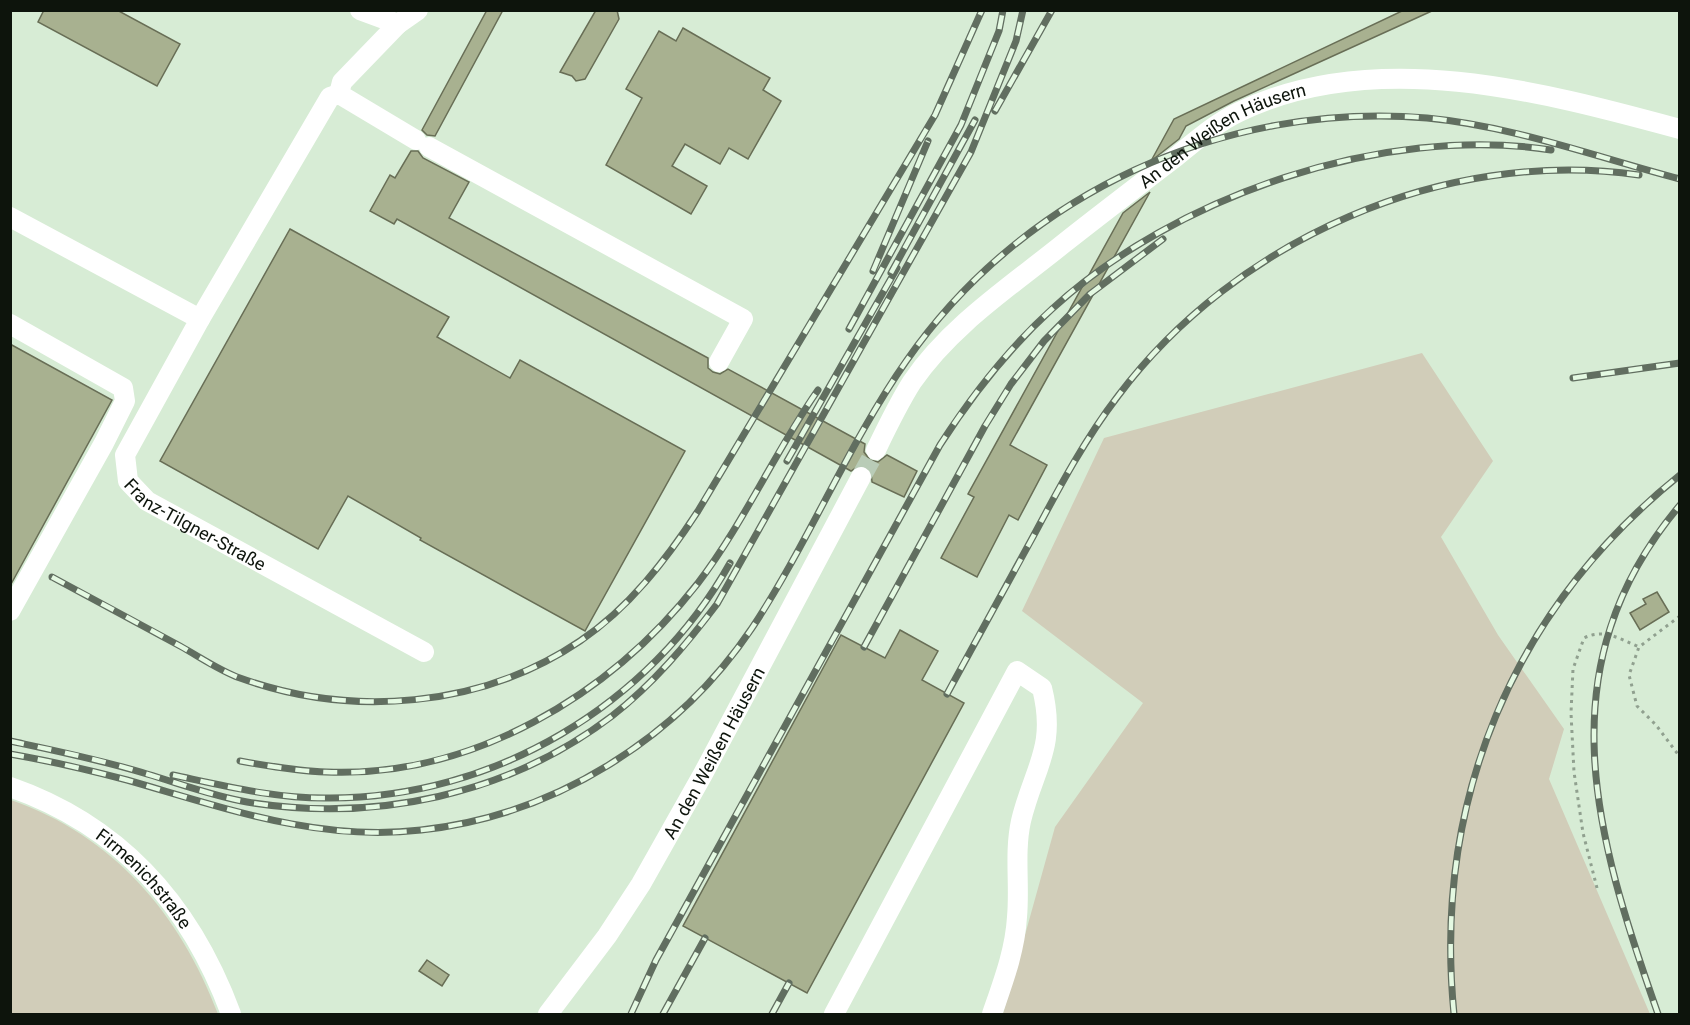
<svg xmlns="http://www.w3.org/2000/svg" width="1690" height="1025" font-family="Roboto,sans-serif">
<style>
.green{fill:#d1cdb9}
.building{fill:#a8b190;stroke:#686e56;stroke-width:1.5}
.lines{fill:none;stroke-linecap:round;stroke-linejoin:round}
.minor-tunnel{stroke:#b9ccb7;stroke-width:20;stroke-dasharray:20 10;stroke-linecap:butt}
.path{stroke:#90a08f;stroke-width:3;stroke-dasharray:3 4.5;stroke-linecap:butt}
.minor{stroke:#fff;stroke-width:20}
.rail-casing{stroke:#616e60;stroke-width:7}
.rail{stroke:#e4f9e2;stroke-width:4.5;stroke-dasharray:14;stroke-linecap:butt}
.labels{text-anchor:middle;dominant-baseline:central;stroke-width:4.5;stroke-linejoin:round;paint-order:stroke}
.street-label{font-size:18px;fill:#0d140c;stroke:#e4f9e2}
</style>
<rect width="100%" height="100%" fill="#d7ecd5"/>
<path class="green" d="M 1422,353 L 1493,461 L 1441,537 L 1498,635 L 1564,729 L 1549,779 L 1650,1014 L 1003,1014 L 1055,827 L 1143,703 L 1022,611 L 1104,438 Z
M 11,800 C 114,836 180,914 218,1014 L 11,1014 Z"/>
<path class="building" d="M 44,10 L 117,10 L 180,44 L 157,86 L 38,22 Z
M 487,10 L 503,10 L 435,136 L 427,135 L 422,130 Z
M 596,10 L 617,10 L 619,19 L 585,79 L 576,81 L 572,76 L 560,72 Z
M 1404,10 L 1434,10 L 1234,101 L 1186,126 L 1179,139 L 1151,161 L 1174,119 Z
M 683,28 L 770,78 L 763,90 L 781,101 L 748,159 L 729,148 L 720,164 L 685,144 L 672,166 L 707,186 L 691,214 L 606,165 L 642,98 L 626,89 L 659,31 L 676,41 Z
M 411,151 L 418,151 L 423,158 L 469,182 L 449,218 L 708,358 L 708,368 L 713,372 L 720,374 L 728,369 L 865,444 L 864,452 L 870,460 L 878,462 L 887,455 L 917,471 L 904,497 L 872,482 L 871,471 L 867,467 L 860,465 L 851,471 L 397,219 L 394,224 L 370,211 L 390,175 L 395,178 Z
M 1150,192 L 1010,445 L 1047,465 L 1018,520 L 1009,515 L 977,577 L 941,558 L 974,497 L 968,494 L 1123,213 Z
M 290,229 L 449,317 L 437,337 L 510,378 L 520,360 L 685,451 L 585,631 L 420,540 L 421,538 L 348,496 L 318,549 L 160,461 Z
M 10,344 L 112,400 L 10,586 Z
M 1657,592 L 1669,612 L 1640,630 L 1630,613 L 1646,604 L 1643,599 Z
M 900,630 L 938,651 L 922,680 L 964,703 L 807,993 L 683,926 L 841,635 L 885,658 Z
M 427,960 L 449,975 L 442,986 L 419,971 Z"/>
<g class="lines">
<path class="minor-tunnel" d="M 861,477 L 876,450"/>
<path class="path" d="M 1680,616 L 1639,647 L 1629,675 L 1637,706 L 1656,725 L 1680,757
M 1597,888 L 1583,833 L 1574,772 L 1571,713 L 1573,669 L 1584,638 C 1604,628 1620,639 1639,647"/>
<g class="minor">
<path d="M 360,10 L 398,24 L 418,10"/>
<path d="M 398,24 L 342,82 L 339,94 L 416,140"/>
<path d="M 429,147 L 743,319 L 719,362"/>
<path id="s1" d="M 10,217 L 200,319 L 125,455 L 128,481 L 147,501 L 424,652"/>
<path d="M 200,319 L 330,97 L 339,94"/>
<path d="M 10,324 L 123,388 L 125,401 L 104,443 L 10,611"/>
<path id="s2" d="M 876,450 C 887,427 898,404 912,382 C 950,326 1011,286 1063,244 C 1101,214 1139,185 1177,156 C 1197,140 1216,123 1239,112 C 1375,46 1543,92 1680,129"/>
<path id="s3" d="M 10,787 C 122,826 191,906 231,1014"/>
<path id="s4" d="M 548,1014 L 607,936 L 641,884 L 703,774 L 861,477"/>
<path d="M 834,1014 L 1017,671 L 1042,688 C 1057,748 1034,767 1021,821 C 1014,853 1020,885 1017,917 C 1015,951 1003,982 992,1014"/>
</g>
<defs>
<path id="rail" d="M 995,111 L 1052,10
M 873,271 L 928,141
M 891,273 L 975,120
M 849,329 L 961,125 L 999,31 L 1003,10
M 1573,378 L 1680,363
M 787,461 L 897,268
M 52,577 C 95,600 138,623 180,646 C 200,657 220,671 240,678 C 351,718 481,708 580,641 C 629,608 666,560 698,511 L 935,115 L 982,10
M 864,647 L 985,426 L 1011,384 L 1044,341 L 1090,294 L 1163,239
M 947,694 C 976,640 1006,587 1035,533 C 1060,486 1085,439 1118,396 C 1235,240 1444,147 1639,175
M 10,741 C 57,751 102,760 147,774 C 181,784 213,796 247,802 C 375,823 508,795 612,716 C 653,684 686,645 717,604 L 971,152 L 1016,41 L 1023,10
M 10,754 C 50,761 89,770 127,780 C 225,808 318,842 421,830 C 554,816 678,738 752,628 C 809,542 848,444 907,360 C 1023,193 1225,101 1427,118 C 1513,126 1596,157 1680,179
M 240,761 C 268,766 297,771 326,772 C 471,778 610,696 698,583 C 744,523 774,453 818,390
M 173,775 C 225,786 277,799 330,798 C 493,798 650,706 730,563
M 631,1014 L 656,960 L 940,445 C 972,395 1008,349 1052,309 C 1175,196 1384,124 1551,150
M 663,1014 L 705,938
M 772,1014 L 789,983
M 1454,1014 C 1433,801 1512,610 1680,475
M 1658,1014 C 1595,835 1544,667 1680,505"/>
</defs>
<use href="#rail" class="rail-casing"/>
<use href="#rail" class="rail"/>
</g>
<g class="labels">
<g class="street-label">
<text stroke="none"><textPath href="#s2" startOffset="477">An den Weißen Häusern</textPath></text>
<text stroke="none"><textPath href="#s1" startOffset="478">Franz-Tilgner-Straße</textPath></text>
<text stroke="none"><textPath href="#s4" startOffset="310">An den Weißen Häusern</textPath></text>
<text stroke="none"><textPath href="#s3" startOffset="165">Firmenichstraße</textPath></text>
</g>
</g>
<rect width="1690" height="1025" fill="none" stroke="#0d140c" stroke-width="24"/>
</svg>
